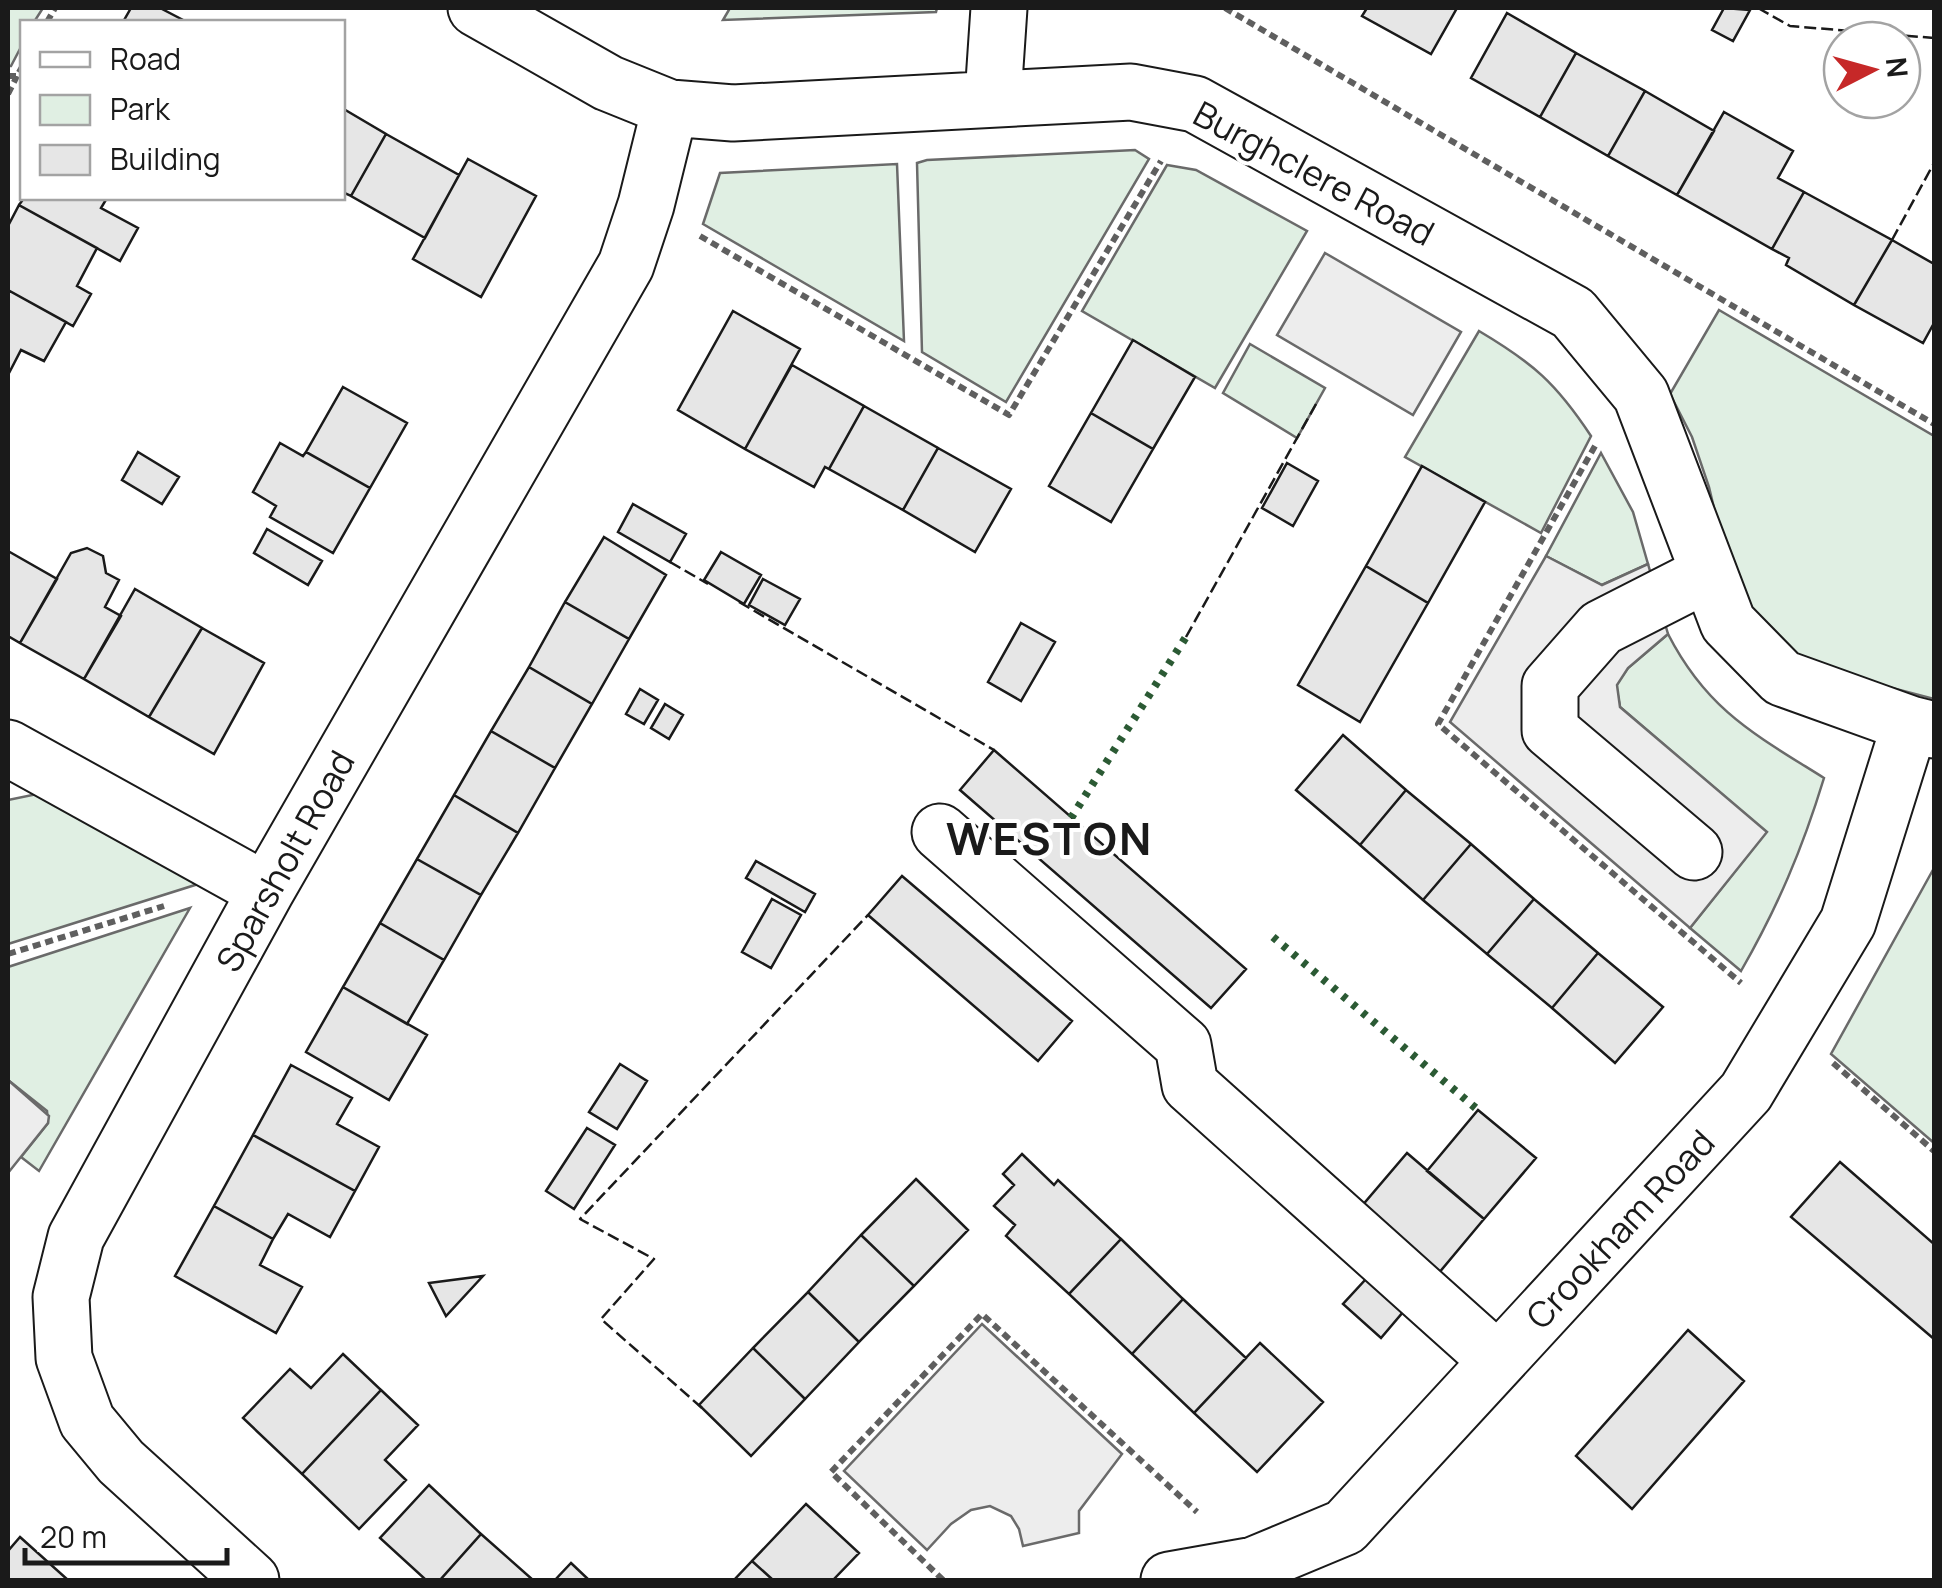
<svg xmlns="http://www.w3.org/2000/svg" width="1942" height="1588" font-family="Manrope,sans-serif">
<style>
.green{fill:#e0efe3;stroke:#6a6a6a;stroke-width:2.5}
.parking{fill:#ededed;stroke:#6a6a6a;stroke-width:2.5}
.building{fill:#e6e6e6;stroke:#1a1a1a;stroke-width:2.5}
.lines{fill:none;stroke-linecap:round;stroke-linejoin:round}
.minor-casing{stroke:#1a1a1a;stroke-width:59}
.path{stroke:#5f5f5f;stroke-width:6;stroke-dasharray:8 5;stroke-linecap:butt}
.minor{stroke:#fff;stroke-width:55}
.hedge{stroke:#2b5a34;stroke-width:8;stroke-dasharray:5 8;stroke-linecap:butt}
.fence{stroke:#1a1a1a;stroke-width:2.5;stroke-dasharray:12 5;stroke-linecap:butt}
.labels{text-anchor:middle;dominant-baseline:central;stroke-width:8;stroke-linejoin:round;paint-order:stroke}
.street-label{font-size:35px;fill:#1a1a1a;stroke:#fff}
.district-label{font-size:45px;font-weight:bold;letter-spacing:2.5px;fill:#1a1a1a;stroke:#fff}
</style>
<rect width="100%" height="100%" fill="#fff"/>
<path class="green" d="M 8,8 L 43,8 L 34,22 L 22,22 L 22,45 L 11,66 L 8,66 Z
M 730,8 L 937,8 L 936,12 L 723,20 Z
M 1135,150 L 1149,159 L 1006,402 L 922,352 L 917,163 L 927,160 Z
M 897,164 L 904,341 L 703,224 L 720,173 Z
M 1167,165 L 1196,170 L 1307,231 L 1215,388 L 1082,311 Z
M 1719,310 L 1934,436 L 1934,699 L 1839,674 L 1796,657 L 1764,632 L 1726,559 L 1709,487 L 1692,437 L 1670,394 Z
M 1479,331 C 1533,363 1556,383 1591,436 L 1541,533 L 1405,457 Z
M 1250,344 L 1325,388 L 1297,438 L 1223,393 Z
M 1601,453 L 1633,512 L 1648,564 L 1602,585 L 1546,556 Z
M 1668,634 C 1707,710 1754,734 1824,778 C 1802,850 1778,906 1741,971 L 1690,928 L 1766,832 L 1620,707 L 1616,685 L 1628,668 Z
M 37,794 L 186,874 L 195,885 L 8,944 L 8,800 Z
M 1934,868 L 1934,1143 L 1831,1054 Z
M 190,908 L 39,1171 L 21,1157 L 48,1123 L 47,1111 L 8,1080 L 8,967 Z"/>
<path class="parking" d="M 1325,253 L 1461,332 L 1413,415 L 1277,335 Z
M 1546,556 L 1602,585 L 1648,564 L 1668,634 L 1628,668 L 1617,685 L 1620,707 L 1767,832 L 1690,928 L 1450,722 Z
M 8,1080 L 49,1116 L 48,1123 L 8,1173 Z
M 982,1324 L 1122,1454 L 1079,1511 L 1079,1533 L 1023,1546 L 1019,1529 L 1011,1516 L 990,1506 L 971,1510 L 951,1524 L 927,1550 L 844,1471 Z"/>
<path class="building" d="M 131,8 L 160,8 L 187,22 L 123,22 Z
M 1367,8 L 1457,8 L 1431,54 L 1362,16 Z
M 1724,8 L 1750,10 L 1733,41 L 1712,30 Z
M 1507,13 L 1576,53 L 1540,117 L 1471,78 Z
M 1576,53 L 1645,91 L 1608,156 L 1540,117 Z
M 1645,91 L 1714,131 L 1677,195 L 1608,156 Z
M 342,108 L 386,134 L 351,196 L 342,192 Z
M 1724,112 L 1793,151 L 1778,178 L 1804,192 L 1772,249 L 1677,195 Z
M 386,134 L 459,175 L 425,238 L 351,196 Z
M 468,159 L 536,196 L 481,297 L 413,259 Z
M 1804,192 L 1892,240 L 1854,305 L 1786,265 L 1789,258 L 1772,249 Z
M 24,198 L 107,198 L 101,208 L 138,228 L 120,261 L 19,205 Z
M 19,205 L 97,248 L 77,286 L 91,294 L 73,326 L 8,290 L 8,226 Z
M 1892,240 L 1934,264 L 1934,323 L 1923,343 L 1854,305 Z
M 8,290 L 66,322 L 44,361 L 21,350 L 8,375 Z
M 733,311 L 800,349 L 745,449 L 678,410 Z
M 1133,340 L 1195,377 L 1153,449 L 1091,413 Z
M 792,365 L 864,406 L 829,469 L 825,467 L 814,487 L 745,449 Z
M 343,387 L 407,423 L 370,488 L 306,452 Z
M 864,406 L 938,448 L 903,510 L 829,469 Z
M 1091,413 L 1153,449 L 1111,522 L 1049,486 Z
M 280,443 L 303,456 L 306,452 L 370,488 L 333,553 L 270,517 L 276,506 L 253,492 Z
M 938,448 L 1011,489 L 975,552 L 903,510 Z
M 138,452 L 179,477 L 162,504 L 122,480 Z
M 1287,463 L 1318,481 L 1293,526 L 1262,508 Z
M 1422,466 L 1485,502 L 1428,603 L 1366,566 Z
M 633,504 L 686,534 L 670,562 L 618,532 Z
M 267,529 L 322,561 L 308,585 L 254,553 Z
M 604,537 L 666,575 L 629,639 L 565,602 Z
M 87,548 L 103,556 L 106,573 L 119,580 L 105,607 L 121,616 L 84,679 L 20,643 L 71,553 Z
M 8,551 L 57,579 L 20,643 L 8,636 Z
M 721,552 L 761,575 L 744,604 L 704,580 Z
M 1366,566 L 1428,603 L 1360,722 L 1298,685 Z
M 763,579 L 800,599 L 785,625 L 749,605 Z
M 135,589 L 202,628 L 149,717 L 84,679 Z
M 565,602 L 629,639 L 592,704 L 529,667 Z
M 1021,623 L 1055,642 L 1021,701 L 988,682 Z
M 202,628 L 264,663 L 214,754 L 149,717 Z
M 529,667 L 592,704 L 555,768 L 491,731 Z
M 640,689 L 658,700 L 644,724 L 626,714 Z
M 665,704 L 683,715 L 669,739 L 651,728 Z
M 491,731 L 555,768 L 518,833 L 454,795 Z
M 1343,735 L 1406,790 L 1360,845 L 1296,790 Z
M 994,750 L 1246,969 L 1211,1008 L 960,790 Z
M 1406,790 L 1471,844 L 1423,900 L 1360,845 Z
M 454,795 L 518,833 L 481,895 L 417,859 Z
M 1471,844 L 1534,899 L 1487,954 L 1423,900 Z
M 417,859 L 481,895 L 444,960 L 380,923 Z
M 756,861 L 815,894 L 805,912 L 746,878 Z
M 902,876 L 1072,1021 L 1038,1061 L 868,915 Z
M 772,899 L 801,915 L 771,968 L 742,952 Z
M 1534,899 L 1598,953 L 1552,1008 L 1487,954 Z
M 380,923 L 444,960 L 407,1024 L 343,987 Z
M 1598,953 L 1663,1007 L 1615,1063 L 1552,1008 Z
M 343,987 L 427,1035 L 389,1100 L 306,1052 Z
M 620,1064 L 647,1081 L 617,1129 L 589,1112 Z
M 291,1065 L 352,1098 L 337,1124 L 379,1147 L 355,1191 L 253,1135 Z
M 1478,1110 L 1536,1158 L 1484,1219 L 1427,1171 Z
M 587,1128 L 615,1145 L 574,1209 L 546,1191 Z
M 253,1135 L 355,1191 L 330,1237 L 288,1214 L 273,1239 L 214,1206 Z
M 1407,1153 L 1484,1219 L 1433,1280 L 1361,1207 Z
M 1022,1154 L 1054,1185 L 1058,1180 L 1121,1239 L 1069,1294 L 1006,1236 L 1015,1225 L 994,1206 L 1014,1185 L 1003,1174 Z
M 1840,1162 L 1934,1244 L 1934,1339 L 1791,1217 Z
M 916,1179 L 968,1230 L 914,1286 L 861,1235 Z
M 214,1206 L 273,1239 L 260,1265 L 302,1287 L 276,1333 L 175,1276 Z
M 861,1235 L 914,1286 L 859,1342 L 808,1292 Z
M 1121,1239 L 1183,1299 L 1132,1354 L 1069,1294 Z
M 483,1276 L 446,1316 L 429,1283 Z
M 1366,1279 L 1403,1312 L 1381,1338 L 1343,1304 Z
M 808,1292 L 859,1342 L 805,1399 L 753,1348 Z
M 1183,1299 L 1246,1358 L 1194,1413 L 1132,1354 Z
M 1688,1330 L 1744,1381 L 1632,1509 L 1576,1456 Z
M 1260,1343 L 1323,1402 L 1257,1472 L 1194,1413 Z
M 753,1348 L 805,1399 L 751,1456 L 699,1405 Z
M 343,1354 L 381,1390 L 302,1474 L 243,1418 L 290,1369 L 311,1388 Z
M 381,1390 L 418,1425 L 385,1460 L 406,1480 L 359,1529 L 302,1474 Z
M 429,1485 L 481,1534 L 440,1580 L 426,1580 L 380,1538 Z
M 806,1504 L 859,1553 L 833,1580 L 773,1580 L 752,1561 Z
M 481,1534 L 533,1580 L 440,1580 Z
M 20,1537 L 68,1580 L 8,1580 L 8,1551 Z
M 752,1561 L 773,1580 L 734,1580 Z
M 571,1563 L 589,1580 L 555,1580 Z"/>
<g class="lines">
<defs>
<path id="minor" d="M 476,8 L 608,83 L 670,108 L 733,113 L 1131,92 L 1195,104 L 1573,313 L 1641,395 L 1728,623 L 1782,678 L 1910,724 L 1934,730
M 993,97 L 999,8
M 8,748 L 266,891
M 940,832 L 1183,1045 L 1190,1085 L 1498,1361
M 1694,852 L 1550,730 L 1550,686 L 1601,628 L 1709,573
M 251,1580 L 121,1462 L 87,1421 L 64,1358 L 61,1297 L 76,1237 L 266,891 L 626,265 L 646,205 L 670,108
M 1169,1580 L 1254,1565 L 1345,1527 L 1746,1092 L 1848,922 L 1910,724"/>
</defs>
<use href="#minor" class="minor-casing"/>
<path class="path" d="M 1225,8 L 1934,424
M 47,22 L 55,8
M 8,76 L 17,76 L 22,67
M 8,94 L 17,76
M 700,236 L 1009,415 L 1161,161
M 1595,446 L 1438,724 L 1741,983
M 8,954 L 164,906
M 1833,1063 L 1934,1151
M 943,1580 L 831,1472 L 982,1314 L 1197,1512"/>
<use href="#minor" class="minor"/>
<path class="hedge" d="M 1071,818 L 1186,637
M 1273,937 L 1478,1110"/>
<path class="fence" d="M 1758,8 L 1790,26 L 1934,38
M 1892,240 L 1934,163
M 670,562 L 708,584
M 739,602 L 994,750
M 1186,637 L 1316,404
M 702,1408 L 601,1319 L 654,1259 L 580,1219 L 868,915"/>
</g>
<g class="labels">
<g class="street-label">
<text transform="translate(1314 173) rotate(28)">Burghclere Road</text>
<text transform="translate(285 861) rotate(-61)">Sparsholt Road</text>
<text transform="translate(1620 1229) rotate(-47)">Crookham Road</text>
</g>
<g class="district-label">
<text x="1050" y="838">WESTON</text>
</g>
</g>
<rect width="1942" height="1588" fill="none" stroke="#1a1a1a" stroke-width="20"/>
<rect x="20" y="20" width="325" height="180" fill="#ffffff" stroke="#a3a3a3" stroke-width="2.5"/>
<rect x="40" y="52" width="50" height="15" fill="#ffffff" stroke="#a3a3a3" stroke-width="2.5"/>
<text x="110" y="70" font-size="30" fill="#1a1a1a">Road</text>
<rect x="40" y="95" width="50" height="30" fill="#e0efe3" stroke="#a3a3a3" stroke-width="2.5"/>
<text x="110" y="120" font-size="30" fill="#1a1a1a">Park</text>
<rect x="40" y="145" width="50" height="30" fill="#e6e6e6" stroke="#a3a3a3" stroke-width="2.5"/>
<text x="110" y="170" font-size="30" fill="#1a1a1a">Building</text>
<g transform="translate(1872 70) rotate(84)"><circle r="48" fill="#ffffff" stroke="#a3a3a3" stroke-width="2.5"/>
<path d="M0-8L18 38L0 25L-18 38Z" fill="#c62828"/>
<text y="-15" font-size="28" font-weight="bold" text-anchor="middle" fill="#1a1a1a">N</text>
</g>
<path d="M25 1548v15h202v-15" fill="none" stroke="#1a1a1a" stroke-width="5"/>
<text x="40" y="1548" font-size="30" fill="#1a1a1a" stroke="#ffffff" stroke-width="8" paint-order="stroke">20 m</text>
</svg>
